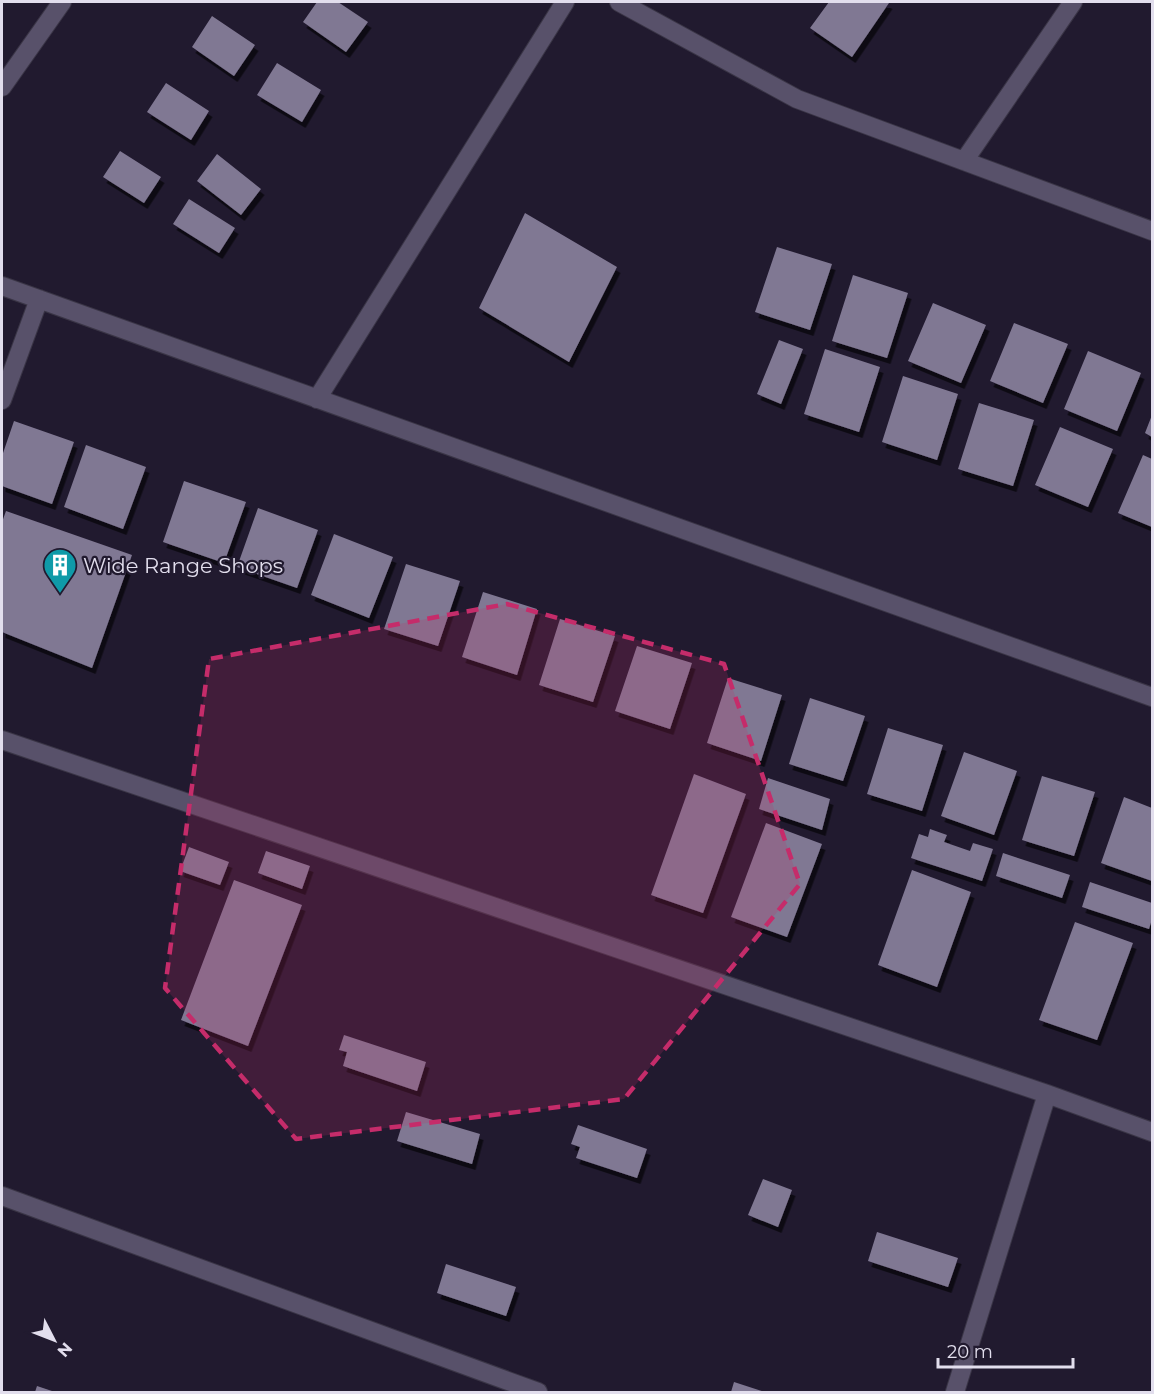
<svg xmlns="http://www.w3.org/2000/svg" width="1154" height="1394" font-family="Montserrat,sans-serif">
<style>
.building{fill:#807893;filter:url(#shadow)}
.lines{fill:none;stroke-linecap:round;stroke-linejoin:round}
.minor-casing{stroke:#3a3546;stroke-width:20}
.minor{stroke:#58516a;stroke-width:18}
.marked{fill:#c52c6a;fill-opacity:0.2;stroke:#c52c6a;stroke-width:4.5;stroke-dasharray:12 8;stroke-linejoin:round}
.labels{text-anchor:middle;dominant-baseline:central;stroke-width:4.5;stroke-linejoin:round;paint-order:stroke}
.poi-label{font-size:21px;fill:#e2deed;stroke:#211a2f;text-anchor:start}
</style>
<defs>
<filter id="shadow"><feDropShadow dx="3.5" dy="6" stdDeviation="0" flood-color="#0009"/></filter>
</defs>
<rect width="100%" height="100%" fill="#211a2f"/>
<path class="building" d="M 317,2 L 338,2 L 368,22 L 346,52 L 303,22 Z
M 829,2 L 887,2 L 889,3 L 852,57 L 810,28 Z
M 212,16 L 255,45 L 234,76 L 192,47 Z
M 277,63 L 321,90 L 302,122 L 257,95 Z
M 166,83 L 209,111 L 191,140 L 147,112 Z
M 120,151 L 161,177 L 144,203 L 103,177 Z
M 217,154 L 261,189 L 241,215 L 197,181 Z
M 189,199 L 235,228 L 219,253 L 173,224 Z
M 525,213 L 617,267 L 569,362 L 479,308 Z
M 777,247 L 832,264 L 810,330 L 755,312 Z
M 853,275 L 908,293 L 887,358 L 832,341 Z
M 933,303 L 986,325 L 961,383 L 908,361 Z
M 1014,323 L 1068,344 L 1043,403 L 990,381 Z
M 779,340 L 803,349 L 781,404 L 757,394 Z
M 825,349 L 880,367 L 859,432 L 804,414 Z
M 1088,351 L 1141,373 L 1117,431 L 1064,409 Z
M 903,376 L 958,394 L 937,460 L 882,442 Z
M 979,403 L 1034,420 L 1013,486 L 958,469 Z
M 1152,415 L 1152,437 L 1145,433 Z
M 14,421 L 74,442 L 52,504 L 2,486 L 2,456 Z
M 1060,427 L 1113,449 L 1088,507 L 1035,485 Z
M 86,445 L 146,467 L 123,529 L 64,507 Z
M 1143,455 L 1152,459 L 1152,527 L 1118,513 Z
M 184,481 L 246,502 L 224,563 L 163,542 Z
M 258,508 L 318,530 L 297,588 L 237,567 Z
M 6,511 L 132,555 L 92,668 L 2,632 L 2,522 Z
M 334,534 L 393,557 L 369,618 L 311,595 Z
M 406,564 L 460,581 L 438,646 L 384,629 Z
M 483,592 L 537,609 L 517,675 L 462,657 Z
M 560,619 L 615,636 L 593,702 L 539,685 Z
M 637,646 L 692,663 L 670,729 L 615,711 Z
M 728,678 L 782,695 L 761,761 L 707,743 Z
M 810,698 L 865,716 L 843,781 L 789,764 Z
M 888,728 L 943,745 L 922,811 L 867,794 Z
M 964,752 L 1017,771 L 994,835 L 941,816 Z
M 694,774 L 746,794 L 703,913 L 651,895 Z
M 1042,776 L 1095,792 L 1074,856 L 1022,840 Z
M 768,778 L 830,799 L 822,830 L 759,809 Z
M 1124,797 L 1152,808 L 1152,881 L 1101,863 Z
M 766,823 L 822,844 L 787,937 L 731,917 Z
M 930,829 L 947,835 L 944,842 L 970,851 L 973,843 L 993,849 L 982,881 L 911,858 L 919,834 L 928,837 Z
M 189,847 L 229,862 L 220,885 L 180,871 Z
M 266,851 L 310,866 L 302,889 L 258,873 Z
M 1003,853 L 1070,875 L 1062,898 L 996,876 Z
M 912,870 L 971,892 L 937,987 L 878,965 Z
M 234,880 L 302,905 L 248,1046 L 181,1020 Z
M 1090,882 L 1152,903 L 1152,919 L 1149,929 L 1082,907 Z
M 1075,922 L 1133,943 L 1097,1040 L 1039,1020 Z
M 344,1035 L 426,1062 L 417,1091 L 343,1066 L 347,1052 L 339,1050 Z
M 406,1112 L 480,1134 L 472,1164 L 397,1141 Z
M 578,1125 L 647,1149 L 637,1178 L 576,1158 L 580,1147 L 571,1144 Z
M 763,1179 L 792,1190 L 778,1227 L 748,1215 Z
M 877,1232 L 958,1258 L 948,1287 L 868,1261 Z
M 446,1264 L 516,1287 L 506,1316 L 437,1293 Z
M 734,1382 L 765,1392 L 731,1392 Z
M 37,1386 L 55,1392 L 35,1392 Z"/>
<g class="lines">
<defs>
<path id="minor" d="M 619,2 L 797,99 L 1152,231
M 2,87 L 62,2
M 964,161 L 1073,2
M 2,286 L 1152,697
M 317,399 L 565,2
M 2,400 L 39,299
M 2,740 L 1047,1094 L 1152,1132
M 2,1196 L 538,1392
M 955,1392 L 1047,1094"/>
</defs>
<use href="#minor" class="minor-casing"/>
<use href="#minor" class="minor"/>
</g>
<path class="marked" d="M 507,604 L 724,664 L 800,884 L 624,1099 L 296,1139 L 165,988 L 209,659 Z"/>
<defs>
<symbol id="building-pin" viewBox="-11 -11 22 30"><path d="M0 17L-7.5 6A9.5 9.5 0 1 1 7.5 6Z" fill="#0f9aa8" stroke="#211a2f"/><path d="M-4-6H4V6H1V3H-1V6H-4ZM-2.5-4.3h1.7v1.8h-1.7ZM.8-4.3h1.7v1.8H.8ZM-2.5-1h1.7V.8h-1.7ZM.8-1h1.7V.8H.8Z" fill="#fff"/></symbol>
</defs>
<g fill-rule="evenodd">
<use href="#building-pin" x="41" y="546" width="38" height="52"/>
</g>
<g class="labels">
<g class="poi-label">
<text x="83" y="565">Wide Range Shops</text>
</g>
</g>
<rect width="1154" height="1394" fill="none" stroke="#e2deed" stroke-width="6"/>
<g transform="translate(54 1340) rotate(132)" stroke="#211a2f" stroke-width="4.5" paint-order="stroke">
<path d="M0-4.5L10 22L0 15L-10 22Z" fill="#e2deed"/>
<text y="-9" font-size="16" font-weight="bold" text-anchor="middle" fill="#e2deed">N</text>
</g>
<path d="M938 1358v9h135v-9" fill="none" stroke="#e2deed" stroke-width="3"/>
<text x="947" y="1358" font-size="18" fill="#e2deed" stroke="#211a2f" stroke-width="4.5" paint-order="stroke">20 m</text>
</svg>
